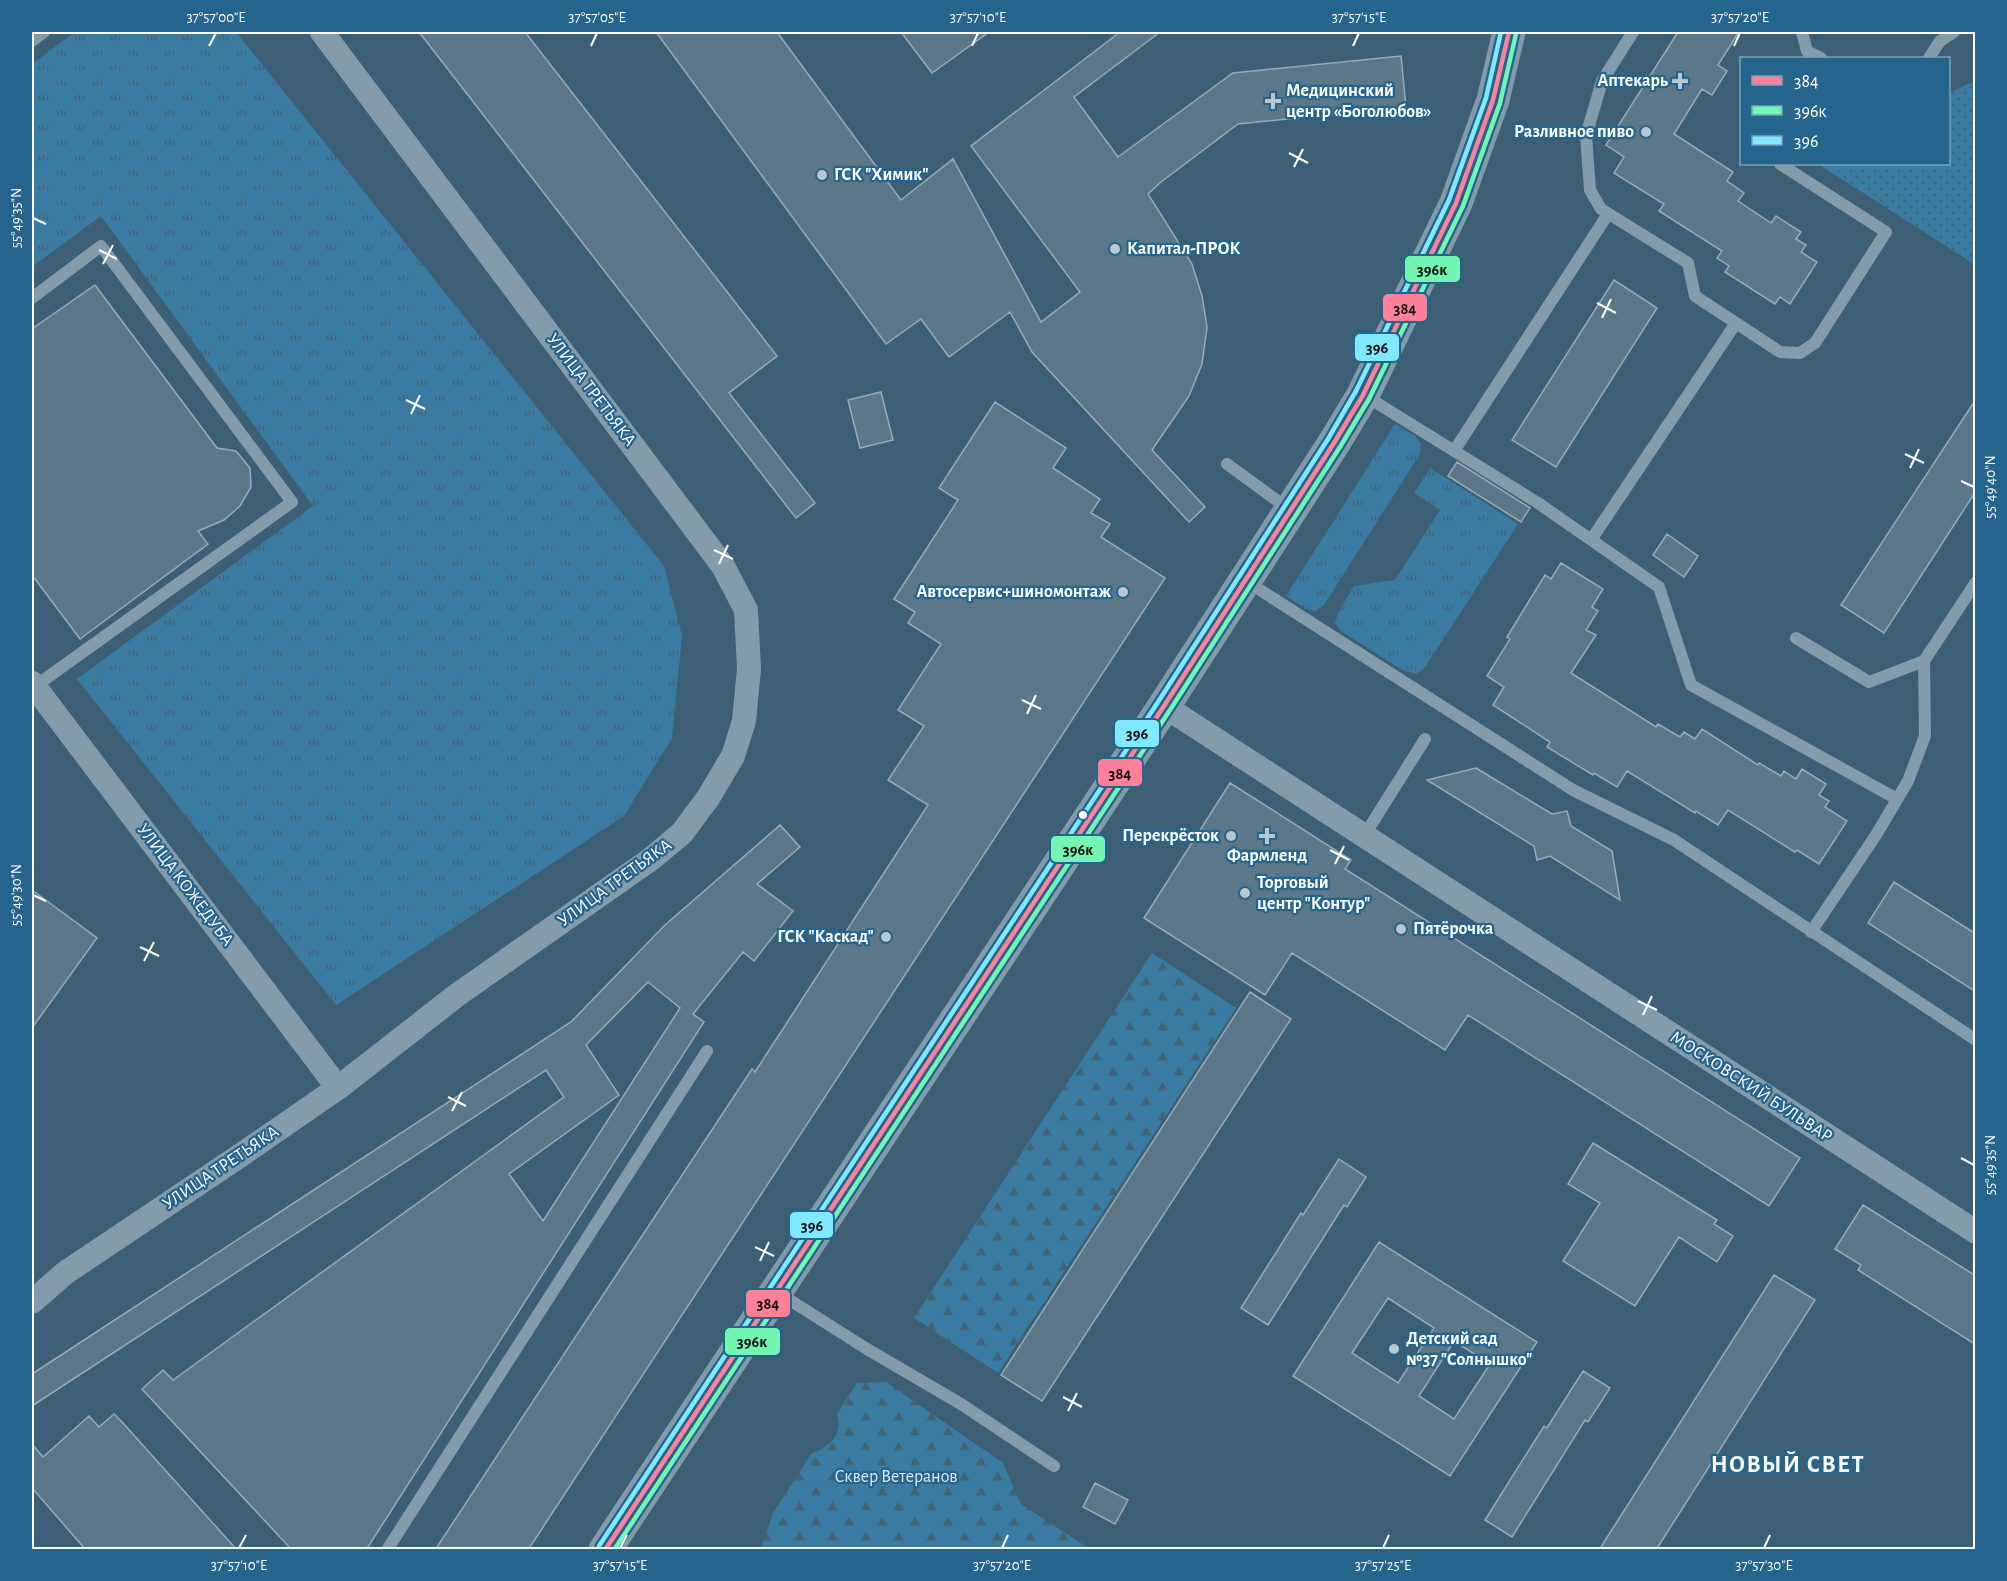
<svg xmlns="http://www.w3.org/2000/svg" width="2007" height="1581" font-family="'Alegreya Sans',sans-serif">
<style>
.grass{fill:url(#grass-tufts)}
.forest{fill:url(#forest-firs)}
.park{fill:url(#park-dots)}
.building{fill:#5c7788;stroke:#98abb8;stroke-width:1.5;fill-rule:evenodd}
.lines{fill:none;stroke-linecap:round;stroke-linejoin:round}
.service{stroke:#849ba9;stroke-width:12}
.minor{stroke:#849ba9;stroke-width:24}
.primary{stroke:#839aa8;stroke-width:33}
.bus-1-casing{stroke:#25648d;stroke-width:9}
.bus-2-casing{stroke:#25648d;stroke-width:9}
.bus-3-casing{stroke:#25648d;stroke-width:9}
.bus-1{stroke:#ff8098;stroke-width:4.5}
.bus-2{stroke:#73f6b3;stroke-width:4.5}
.bus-3{stroke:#80e8ff;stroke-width:4.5}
.ticks{fill:none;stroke:#fff;stroke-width:2}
.poi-dot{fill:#bbc7cf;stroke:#25648d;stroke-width:2}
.bus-dot{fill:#fff;stroke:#25648d;stroke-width:2}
.labels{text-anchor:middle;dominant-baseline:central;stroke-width:4.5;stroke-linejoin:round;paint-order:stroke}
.poi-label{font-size:18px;font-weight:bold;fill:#fff;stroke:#25648d;text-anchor:start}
.street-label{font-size:18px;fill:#fff;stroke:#25648d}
.park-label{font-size:18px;fill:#d9ecf8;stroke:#25648d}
.district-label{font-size:24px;font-weight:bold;letter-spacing:1.5px;fill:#fff;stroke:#25648d}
.line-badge{stroke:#25648d;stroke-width:2}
.pale-badge-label{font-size:16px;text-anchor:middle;font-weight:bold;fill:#111}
.neatline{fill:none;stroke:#fff;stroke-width:2}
.ticks-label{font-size:15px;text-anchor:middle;fill:#fff}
</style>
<defs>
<pattern id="grass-tufts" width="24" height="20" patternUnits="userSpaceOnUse" patternTransform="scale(1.5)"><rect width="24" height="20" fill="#3a7ba2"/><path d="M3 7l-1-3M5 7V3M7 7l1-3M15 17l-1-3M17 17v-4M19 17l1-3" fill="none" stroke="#436477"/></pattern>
<pattern id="forest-firs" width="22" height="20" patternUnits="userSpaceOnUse" patternTransform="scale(1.5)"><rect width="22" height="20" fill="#3a7ba2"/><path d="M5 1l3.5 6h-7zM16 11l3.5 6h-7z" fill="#436477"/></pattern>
<pattern id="park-dots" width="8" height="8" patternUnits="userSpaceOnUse" patternTransform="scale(1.5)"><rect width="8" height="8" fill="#3a7ba2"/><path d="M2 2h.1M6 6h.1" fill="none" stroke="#436477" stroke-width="1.8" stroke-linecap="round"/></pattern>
</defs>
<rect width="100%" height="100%" fill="#3d5f75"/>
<path class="grass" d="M 75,32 L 236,32 L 664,566 L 682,636 L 672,738 L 624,816 L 336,1005 L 77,679 L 313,506 L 101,216 L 32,267 L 32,64 Z
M 1395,424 L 1415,436 L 1421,444 L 1420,454 L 1324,605 L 1315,611 L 1306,609 L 1286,596 Z
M 1430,468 L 1518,524 L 1425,667 L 1417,674 L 1404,671 L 1341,631 L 1335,623 L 1338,613 L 1354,586 L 1395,580 L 1440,510 L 1414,493 Z"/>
<path class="forest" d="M 1152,953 L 1236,1008 L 998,1373 L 914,1318 Z
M 886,1382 L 1003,1463 L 1021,1504 L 1090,1549 L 761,1549 L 773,1513 L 812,1453 C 831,1447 843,1434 837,1414 L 857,1383 Z"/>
<path class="park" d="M 1975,81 L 1976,261 L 1974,264 L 1818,164 L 1948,164 L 1949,93 Z"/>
<path class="building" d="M 419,32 L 525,32 L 777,356 L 729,393 L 815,503 L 796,518 Z
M 656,32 L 777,32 L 901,200 L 953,159 L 1041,322 L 1080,292 L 971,146 L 1120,32 L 1160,32 L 1074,97 L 1118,157 L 1233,73 L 1401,56 L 1406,107 L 1238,124 L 1161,182 L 1148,194 L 1192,264 L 1202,296 L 1207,327 L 1202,364 L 1189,396 L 1152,450 L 1205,507 L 1189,522 L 1032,352 L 1010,312 L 949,357 L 921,319 L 886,344 Z
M 901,32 L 989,32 L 932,73 Z
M 1678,32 L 1739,32 L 1718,65 L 1727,71 L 1712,95 L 1702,89 L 1674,134 L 1733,172 L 1727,181 L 1744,193 L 1738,201 L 1771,223 L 1776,216 L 1801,232 L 1796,239 L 1806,245 L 1801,252 L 1817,262 L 1790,304 L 1780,297 L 1775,304 L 1725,272 L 1729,266 L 1717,258 L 1722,251 L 1659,211 L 1664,204 L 1614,173 L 1624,157 L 1606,145 Z
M 1614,280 L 1657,308 L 1556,467 L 1512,440 Z
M 95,285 L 217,448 L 236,451 L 250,468 L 251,487 L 240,506 L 224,520 L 198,531 L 208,544 L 80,639 L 32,575 L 32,329 Z
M 881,392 L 893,440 L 860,448 L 848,400 Z
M 1976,399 L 1976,491 L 1884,633 L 1841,605 Z
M 995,402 L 1066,448 L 1053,468 L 1100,499 L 1091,513 L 1110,524 L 1101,537 L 1165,578 L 528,1550 L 435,1550 L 752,1069 L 755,1072 L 928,805 L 888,780 L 924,726 L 898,710 L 941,644 L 908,623 L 915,612 L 894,599 L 958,500 L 939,488 Z
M 1457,462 L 1530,508 L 1521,522 L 1448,476 Z
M 1667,534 L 1698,556 L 1684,577 L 1653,555 Z
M 1561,563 L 1603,589 L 1592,607 L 1598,611 L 1586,630 L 1596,635 L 1571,673 L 1656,727 L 1658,724 L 1680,737 L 1684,732 L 1695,739 L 1702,729 L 1758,765 L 1759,763 L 1781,776 L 1784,771 L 1796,779 L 1802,769 L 1826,784 L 1819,795 L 1829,801 L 1825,807 L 1847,821 L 1819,864 L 1797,850 L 1795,852 L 1728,810 L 1718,825 L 1696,811 L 1695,813 L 1627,771 L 1617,787 L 1594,773 L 1593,775 L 1547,747 L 1550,742 L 1493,705 L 1504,687 L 1487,676 L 1510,639 L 1507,637 L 1545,575 L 1551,579 Z
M 1476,768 L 1552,814 L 1567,811 L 1571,826 L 1612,851 L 1620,900 L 1550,856 L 1537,860 L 1534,846 L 1427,780 Z
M 1230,783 L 1351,860 L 1345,869 L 1800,1158 L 1769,1206 L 1468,1015 L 1445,1050 L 1292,953 L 1265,995 L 1144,918 Z
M 780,825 L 800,847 L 757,884 L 793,911 L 754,961 L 743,952 L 693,1014 L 704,1022 L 366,1550 L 292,1550 L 142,1389 L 163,1370 L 173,1380 L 564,1097 L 546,1070 L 32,1406 L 32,1374 L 571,1022 L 665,925 ZM 648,982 L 680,1008 L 543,1221 L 509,1174 L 619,1095 L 586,1045 Z
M 1894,882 L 1976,934 L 1976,992 L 1868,923 Z
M 32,890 L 97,938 L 32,1028 Z
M 1250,992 L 1291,1019 L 1042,1401 L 1001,1375 Z
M 1593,1143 L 1717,1220 L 1714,1224 L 1733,1236 L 1717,1262 L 1679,1237 L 1635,1306 L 1563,1261 L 1600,1203 L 1568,1184 Z
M 1339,1159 L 1366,1177 L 1347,1207 L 1344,1205 L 1268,1325 L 1241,1308 L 1301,1213 L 1303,1215 Z
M 1863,1205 L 1976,1276 L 1976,1345 L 1858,1270 L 1861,1265 L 1835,1249 Z
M 1379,1242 L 1537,1342 L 1450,1476 L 1293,1376 ZM 1388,1298 L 1434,1328 L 1398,1383 L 1352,1353 ZM 1454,1341 L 1490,1364 L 1454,1419 L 1419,1396 Z
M 1774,1275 L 1815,1300 L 1656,1550 L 1599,1550 Z
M 1583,1371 L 1610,1388 L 1588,1422 L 1585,1420 L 1512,1537 L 1485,1520 L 1544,1426 L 1547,1428 Z
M 114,1414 L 122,1422 L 237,1550 L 86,1550 L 32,1488 L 32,1444 L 43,1457 L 89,1416 L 99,1427 Z
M 1095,1483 L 1128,1500 L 1115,1524 L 1083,1507 Z"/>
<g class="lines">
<path class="service" d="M 1633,32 L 1602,81 L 1586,136 L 1590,190 L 1601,209 L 1688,263 L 1695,296 L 1780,352 L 1800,353 L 1815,343 L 1886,232 L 1780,164
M 1802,32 L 1807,51 L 1821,58
M 32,41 L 44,32
M 1929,58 L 1940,41 L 1954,32
M 32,298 L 101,246 L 292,502 L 34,687
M 1364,395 L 1538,503 L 1659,587 L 1691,685 L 1897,799
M 1454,451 L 1608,214
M 1227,464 L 1290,510
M 1591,540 L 1736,323
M 1246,581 L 1573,790 L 1674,840 L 1976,1040
M 1796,638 L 1869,682 L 1924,661
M 1364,836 L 1425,739
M 1811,932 L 1876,835 L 1908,781 L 1925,736 L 1924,661 L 1976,582
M 777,1292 L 867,1349 L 961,1404 L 1054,1466
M 387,1550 L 707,1051"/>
<path class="minor" d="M 32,683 L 338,1088
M 1164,706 L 1976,1232
M 32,1302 L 65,1273 L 241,1155 L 338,1088 L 457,995 L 651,859 L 682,833 L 708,798 L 733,756 L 744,721 L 749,669 L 746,610 L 723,566 L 322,32"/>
<path class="primary" d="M 605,1550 L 1164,706 L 1334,443 L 1363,395 L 1456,203 L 1493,100 L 1509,32"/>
<defs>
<path id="bus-1" d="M 605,1550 L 1164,706 L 1334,443 L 1363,395 L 1456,203 L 1493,100 L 1509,32"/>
<path id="bus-2" d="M 614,1550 L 1170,710 L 1340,447 L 1369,399 L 1463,206 L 1500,103 L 1516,34"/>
<path id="bus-3" d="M 599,1546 L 1158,702 L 1328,439 L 1356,391 L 1449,200 L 1486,98 L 1501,32"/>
</defs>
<use href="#bus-1" class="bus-1-casing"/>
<use href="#bus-2" class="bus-2-casing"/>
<use href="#bus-3" class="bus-3-casing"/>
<use href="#bus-1" class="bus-1"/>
<use href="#bus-2" class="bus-2"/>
<use href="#bus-3" class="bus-3"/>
</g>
<path class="ticks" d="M 209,46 L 216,33M 591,46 L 597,33M 972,46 L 978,33M 1353,46 L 1359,33M 1734,46 L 1740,33M 1289,153 L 1308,163M 1294,167 L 1303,149M 33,218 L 46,224M 99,250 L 117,259M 103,264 L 113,245M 1597,303 L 1616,313M 1602,318 L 1611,299M 406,400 L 425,409M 411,414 L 420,395M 1905,454 L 1924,463M 1910,468 L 1919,449M 1961,481 L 1974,487M 714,550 L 733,559M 719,564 L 728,545M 1022,700 L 1041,709M 1027,714 L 1036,695M 1330,850 L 1349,860M 1335,864 L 1344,846M 33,895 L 46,901M 140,947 L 159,956M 144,961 L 154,942M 1638,1001 L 1657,1010M 1643,1015 L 1652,996M 448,1097 L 466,1106M 452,1111 L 462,1092M 1961,1158 L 1974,1165M 755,1247 L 774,1256M 760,1261 L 769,1242M 1063,1397 L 1082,1407M 1068,1411 L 1077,1393M 239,1548 L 246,1535M 620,1548 L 627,1535M 1002,1548 L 1008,1535M 1383,1548 L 1389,1535M 1764,1548 L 1770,1535"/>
<g class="poi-dot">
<path d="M1677 72h6v6h6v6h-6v6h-6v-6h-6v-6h6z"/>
<path d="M1270 92h6v6h6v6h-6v6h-6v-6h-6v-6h6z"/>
<circle cx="1646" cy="132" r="6"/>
<circle cx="822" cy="175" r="6"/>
<circle cx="1115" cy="249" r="6"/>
<circle cx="1123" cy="592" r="6"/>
<circle cx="1231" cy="836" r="6"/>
<path d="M1264 827h6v6h6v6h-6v6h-6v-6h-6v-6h6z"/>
<circle cx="1245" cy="893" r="6"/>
<circle cx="1401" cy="929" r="6"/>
<circle cx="886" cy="937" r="6"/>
<circle cx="1394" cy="1349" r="6"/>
</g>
<circle class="bus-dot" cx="1083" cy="815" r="5"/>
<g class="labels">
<g class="poi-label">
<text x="1668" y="81" text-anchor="end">Аптекарь</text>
<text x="1286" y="91">Медицинский<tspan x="1286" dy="21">центр «Боголюбов»</tspan></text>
<text x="1634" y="132" text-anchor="end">Разливное пиво</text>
<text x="834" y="175">ГСК "Химик"</text>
<text x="1127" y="249">Капитал-ПРОК</text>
<text x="1111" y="592" text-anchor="end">Автосервис+шиномонтаж</text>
<text x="1219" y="836" text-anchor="end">Перекрёсток</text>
<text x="1267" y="856" text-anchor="middle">Фармленд</text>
<text x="1257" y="883">Торговый<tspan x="1257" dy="21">центр "Контур"</tspan></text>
<text x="1413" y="929">Пятёрочка</text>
<text x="874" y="937" text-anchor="end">ГСК "Каскад"</text>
<text x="1406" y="1339">Детский сад<tspan x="1406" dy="21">№37 "Солнышко"</tspan></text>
</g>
<g class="street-label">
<text transform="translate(591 390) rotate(53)">УЛИЦА ТРЕТЬЯКА</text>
<text transform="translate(615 883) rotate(-36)">УЛИЦА ТРЕТЬЯКА</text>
<text transform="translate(185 885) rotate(53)">УЛИЦА КОЖЕДУБА</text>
<text transform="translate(1751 1087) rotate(33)">МОСКОВСКИЙ БУЛЬВАР</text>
<text transform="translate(221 1168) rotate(-34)">УЛИЦА ТРЕТЬЯКА</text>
</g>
<g class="park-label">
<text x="896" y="1477">Сквер Ветеранов</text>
</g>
<g class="district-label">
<text x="1788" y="1465">НОВЫЙ СВЕТ</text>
</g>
</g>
<g class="line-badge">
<rect x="1404" y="255" width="57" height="28" rx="6" fill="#73f6b3"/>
<rect x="1382" y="293" width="46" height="29" rx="6" fill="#ff8098"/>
<rect x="1354" y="333" width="46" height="29" rx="6" fill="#80e8ff"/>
<rect x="1114" y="719" width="46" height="29" rx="6" fill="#80e8ff"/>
<rect x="1097" y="758" width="46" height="29" rx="6" fill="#ff8098"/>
<rect x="1050" y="835" width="56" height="28" rx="6" fill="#73f6b3"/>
<rect x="789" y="1211" width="45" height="28" rx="6" fill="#80e8ff"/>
<rect x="745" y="1289" width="46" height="29" rx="6" fill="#ff8098"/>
<rect x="724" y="1327" width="57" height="29" rx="6" fill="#73f6b3"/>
</g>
<g class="pale-badge-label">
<text x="1432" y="275">396к</text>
<text x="1405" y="314">384</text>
<text x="1377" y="353">396</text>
<text x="1137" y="739">396</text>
<text x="1120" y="779">384</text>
<text x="1078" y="855">396к</text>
<text x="812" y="1231">396</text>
<text x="768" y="1309">384</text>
<text x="752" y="1347">396к</text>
</g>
<rect width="2007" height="1581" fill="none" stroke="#25648d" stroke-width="66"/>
<rect x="1740" y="57" width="210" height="108" fill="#25648d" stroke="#7ca2bb" stroke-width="1.5"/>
<rect x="1752" y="76" width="30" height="9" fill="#ff8098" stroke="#7ca2bb" stroke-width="1.5"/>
<text x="1794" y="87" font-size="18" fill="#ffffff">384</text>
<rect x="1752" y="106" width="30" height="9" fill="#73f6b3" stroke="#7ca2bb" stroke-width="1.5"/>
<text x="1794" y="117" font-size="18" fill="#ffffff">396к</text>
<rect x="1752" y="136" width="30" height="9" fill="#80e8ff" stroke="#7ca2bb" stroke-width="1.5"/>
<text x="1794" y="147" font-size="18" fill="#ffffff">396</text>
<rect x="33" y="33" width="1941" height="1515" class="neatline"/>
<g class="ticks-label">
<text x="216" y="22">37°57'00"E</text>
<text x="597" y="22">37°57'05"E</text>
<text x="978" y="22">37°57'10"E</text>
<text x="1359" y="22">37°57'15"E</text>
<text x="1740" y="22">37°57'20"E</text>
<text transform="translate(16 218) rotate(-90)" y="5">55°49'35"N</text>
<text transform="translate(1990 487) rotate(-90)" y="5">55°49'40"N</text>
<text transform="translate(16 895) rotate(-90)" y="5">55°49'30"N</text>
<text transform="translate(1990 1165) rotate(-90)" y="5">55°49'35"N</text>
<text x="239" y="1570">37°57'10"E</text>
<text x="620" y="1570">37°57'15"E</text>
<text x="1002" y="1570">37°57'20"E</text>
<text x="1383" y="1570">37°57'25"E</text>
<text x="1764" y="1570">37°57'30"E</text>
</g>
</svg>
